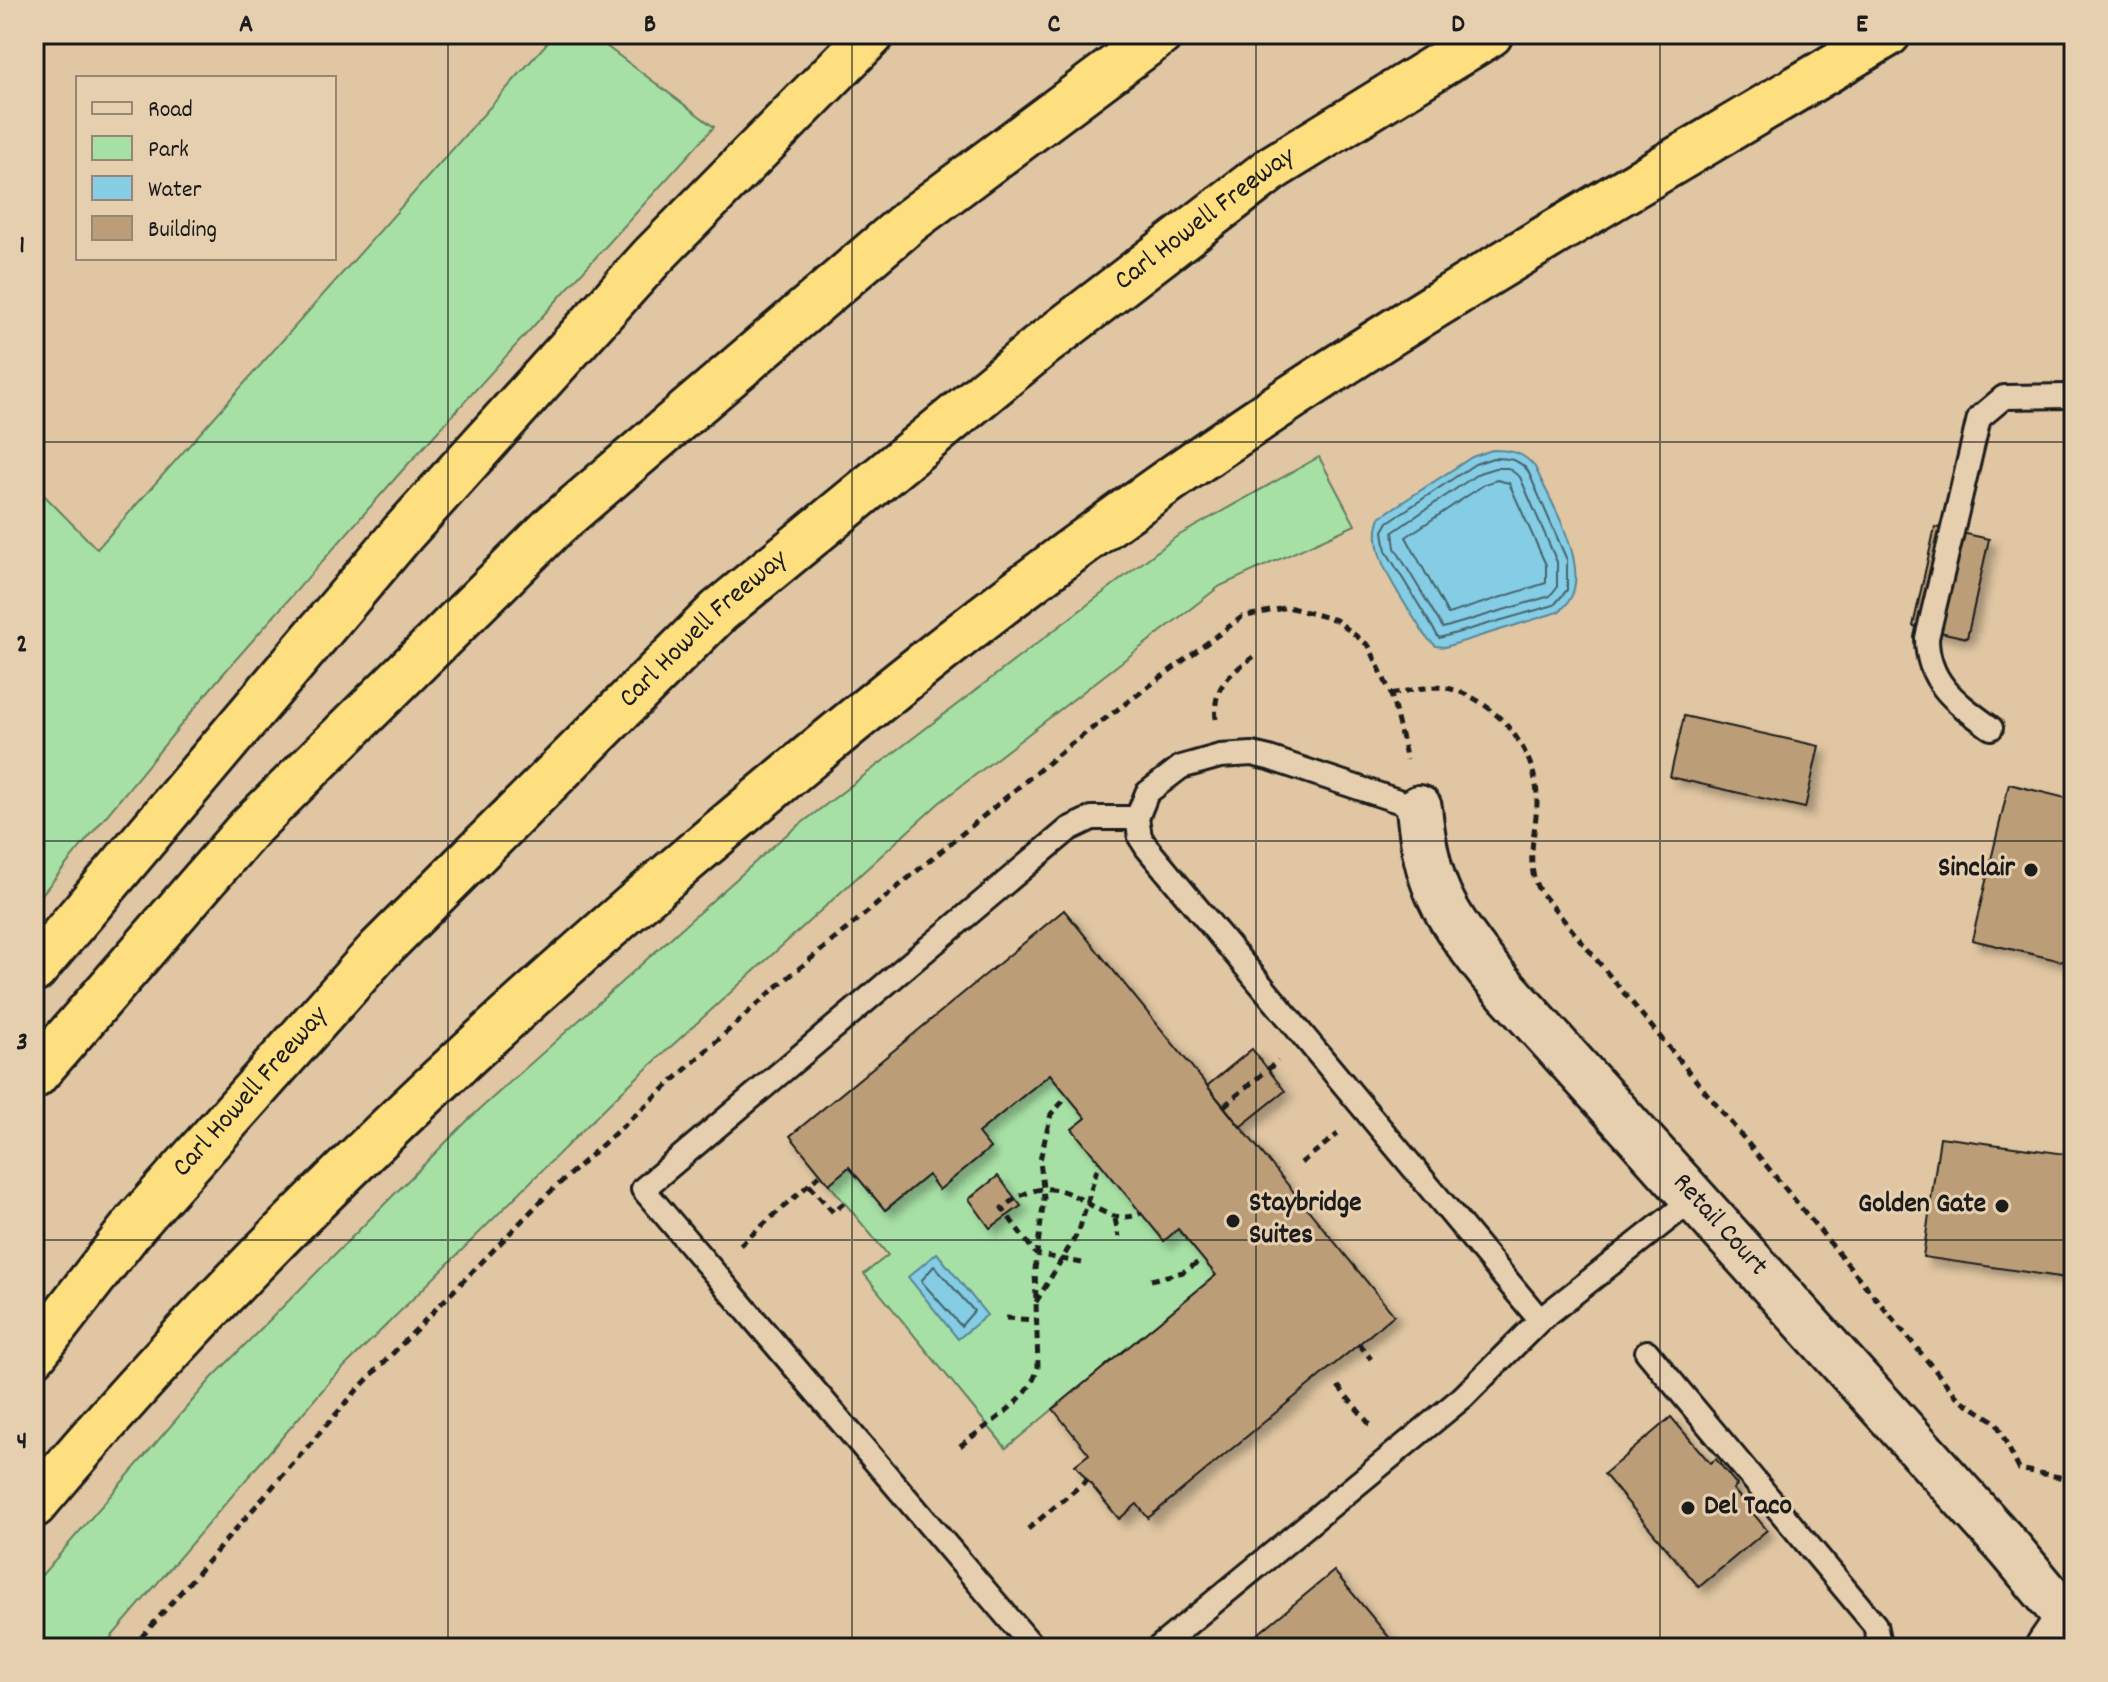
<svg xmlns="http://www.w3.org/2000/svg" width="2108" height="1682" font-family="Dekko,sans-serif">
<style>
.green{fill:#a7e0a5;stroke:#627e60;stroke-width:2}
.water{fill:#84cde5;stroke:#5a8695;stroke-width:2}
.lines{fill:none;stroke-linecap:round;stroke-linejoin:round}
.shore{stroke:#46636c;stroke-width:2}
.building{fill:#bb9e78;stroke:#1c1c1c;stroke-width:2;filter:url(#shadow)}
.service-casing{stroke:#1c1c1c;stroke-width:28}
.minor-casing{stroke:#1c1c1c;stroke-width:50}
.secondary-casing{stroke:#1c1c1c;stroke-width:50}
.motorway-casing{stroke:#1c1c1c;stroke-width:50}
.path{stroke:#1c1c1c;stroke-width:5;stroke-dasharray:8 6;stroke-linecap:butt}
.service{stroke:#e6cfaf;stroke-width:22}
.minor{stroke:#e6cfaf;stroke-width:44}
.secondary{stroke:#e6cfaf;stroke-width:44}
.motorway{stroke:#fedf80;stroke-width:44}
.grid{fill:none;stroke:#1c1c1c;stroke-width:2;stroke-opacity:0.55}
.poi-dot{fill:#1c1c1c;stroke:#e6cfaf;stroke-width:3}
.labels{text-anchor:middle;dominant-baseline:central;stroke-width:6;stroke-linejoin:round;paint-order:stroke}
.street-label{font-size:28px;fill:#1c1c1c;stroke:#e6cfaf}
.poi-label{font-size:28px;font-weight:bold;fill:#1c1c1c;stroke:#e6cfaf;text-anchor:end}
.neatline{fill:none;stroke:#1c1c1c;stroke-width:3}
.grid-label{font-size:26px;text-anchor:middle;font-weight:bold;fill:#1c1c1c}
</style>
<defs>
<filter id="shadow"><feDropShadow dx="7" dy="7" stdDeviation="4" flood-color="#0004"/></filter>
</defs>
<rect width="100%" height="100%" fill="#e0c6a2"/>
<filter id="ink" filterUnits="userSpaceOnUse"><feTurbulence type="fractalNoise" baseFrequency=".0125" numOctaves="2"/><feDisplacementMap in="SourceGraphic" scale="16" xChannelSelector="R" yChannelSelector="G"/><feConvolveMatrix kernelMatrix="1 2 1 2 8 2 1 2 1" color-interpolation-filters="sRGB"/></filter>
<g filter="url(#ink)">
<path class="green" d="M 555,34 L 590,34 L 714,127 L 400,473 L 216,682 L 34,904 L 34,485 L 97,549 Z
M 1319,457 L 1355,525 L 1220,586 L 939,803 L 621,1092 L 331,1380 L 102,1648 L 34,1648 L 34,1584 L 212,1378 L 470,1118 L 781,839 L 1176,537 Z
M 1050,1074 L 1086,1118 L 1073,1129 L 1164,1240 L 1178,1229 L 1216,1275 L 1006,1448 L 864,1274 L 888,1255 L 829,1184 L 849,1167 L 886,1210 L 928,1175 L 939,1189 L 990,1148 L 978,1133 Z"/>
<path class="water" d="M 1492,450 C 1511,450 1523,452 1535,467 C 1551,504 1602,582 1558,612 L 1445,647 L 1436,646 L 1425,636 C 1406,602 1365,556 1380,517 L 1472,457 Z
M 937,1253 L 987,1315 L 958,1339 L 908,1277 Z"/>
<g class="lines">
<path class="shore" d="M 1493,458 C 1508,458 1519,459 1528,471 L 1567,560 L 1567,590 L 1554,605 L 1439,638 L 1386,551 L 1383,531 L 1388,522 L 1475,464 Z
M 1495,468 L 1508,468 L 1520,477 L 1557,562 L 1557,587 L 1550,596 L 1443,628 L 1395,548 L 1393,532 L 1479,473 Z
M 1497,480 L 1509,483 L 1546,565 L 1546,583 L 1448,614 L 1406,537 L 1485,484 Z
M 934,1266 L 974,1311 L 961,1326 L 921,1281 Z"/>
</g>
<path class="building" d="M 1935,527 L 1989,539 L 1967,638 L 1913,626 Z
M 1684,716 L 1819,746 L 1805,808 L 1670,777 Z
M 2009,784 L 2074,800 L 2074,964 L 1972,940 Z
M 1064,910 L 1394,1315 L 1148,1518 L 1137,1504 L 1119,1519 L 1075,1465 L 1089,1454 L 1053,1409 L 1216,1275 L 1178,1229 L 1164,1241 L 1072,1129 L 1086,1118 L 1050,1074 L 978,1133 L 990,1148 L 939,1190 L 928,1175 L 885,1210 L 849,1167 L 829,1184 L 790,1136 Z
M 1252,1049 L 1285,1091 L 1240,1127 L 1207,1086 Z
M 1940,1137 L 2074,1155 L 2074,1279 L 1923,1257 Z
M 998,1176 L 1021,1206 L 990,1228 L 969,1199 Z
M 1671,1417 L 1710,1463 L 1716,1459 L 1737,1485 L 1733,1489 L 1767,1530 L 1699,1587 L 1604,1474 Z
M 1334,1571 L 1393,1642 L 1386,1648 L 1241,1648 Z"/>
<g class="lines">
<defs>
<path id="service" d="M 1991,728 C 1957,703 1927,683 1927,638 L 1979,418 L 2004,397 L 2068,396
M 1419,808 L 1269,758 L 1252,754 L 1220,756 L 1181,767 L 1147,793 L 1137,818 L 1140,837 L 1147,848 L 1540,1320
M 1647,1352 L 1875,1625 L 1880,1648
M 1034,1648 L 643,1189 L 1069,829 L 1092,818 L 1137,818
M 1158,1648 L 1463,1397 L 1540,1320 L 1693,1199"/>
<g id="minor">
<path id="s1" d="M 1419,808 C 1427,887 1442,910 1490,972 L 2010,1549 L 2068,1619"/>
</g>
<path id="secondary" d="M 2048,1648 L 2074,1610"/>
<g id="motorway">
<path d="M 34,970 L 402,534 L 652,257 L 872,34"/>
<path d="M 34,1076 L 249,828 L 555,525 L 911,220 L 1160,34"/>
<path id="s2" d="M 34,1354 L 136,1223 L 379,950 L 719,611 L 1041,346 L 1274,167 L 1490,34"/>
<path d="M 34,1505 C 230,1271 455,1057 688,859 C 843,727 1000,599 1167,482 C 1398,319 1646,180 1888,34"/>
</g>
</defs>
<use href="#service" class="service-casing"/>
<use href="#minor" class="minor-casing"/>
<use href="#secondary" class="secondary-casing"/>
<use href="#motorway" class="motorway-casing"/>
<path class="path" d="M 1391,694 C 1409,691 1428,685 1446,688 C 1494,697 1538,751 1537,800 C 1537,829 1524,864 1539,890 L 1958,1398 L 1996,1422 L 2019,1469 L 2074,1480
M 1216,719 C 1212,684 1232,673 1257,654
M 1224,1106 L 1278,1061
M 1301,1163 L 1338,1134
M 809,1185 L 833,1212 L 845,1202
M 1115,1219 L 1119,1237
M 740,1245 L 821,1174
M 1082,1263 L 1036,1254 L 1002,1208 C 1071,1153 1093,1236 1141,1213
M 1151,1280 L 1183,1272 L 1203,1259
M 1036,1302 L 1079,1231 L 1099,1162
M 1006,1318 L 1036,1320
M 1359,1344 L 1371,1359
M 1338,1386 L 1371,1426
M 960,1446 C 986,1425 1030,1401 1038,1367 L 1035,1269 L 1044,1198 L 1040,1160 L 1051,1114 L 1068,1096
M 1028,1529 L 1087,1480
M 132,1648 L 358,1389 L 548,1194 L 773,990 L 1067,747 L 1242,617 L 1288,607 L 1336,620 L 1369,646 L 1391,694 L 1407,760"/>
<use href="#service" class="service"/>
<use href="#minor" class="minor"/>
<use href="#secondary" class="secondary"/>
<use href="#motorway" class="motorway"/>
</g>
</g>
<path class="grid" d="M 448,34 L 448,1648M 852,34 L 852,1648M 1256,34 L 1256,1648M 1660,34 L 1660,1648M 34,442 L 2074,442M 34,841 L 2074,841M 34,1240 L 2074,1240"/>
<g class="poi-dot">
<circle cx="2031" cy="870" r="8"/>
<circle cx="2002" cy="1206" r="8"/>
<circle cx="1233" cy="1221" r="8"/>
<circle cx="1688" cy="1508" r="8"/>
</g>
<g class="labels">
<g class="street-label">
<text stroke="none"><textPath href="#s2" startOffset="1636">Carl Howell Freeway</textPath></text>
<text stroke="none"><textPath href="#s2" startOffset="988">Carl Howell Freeway</textPath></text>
<text stroke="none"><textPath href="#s2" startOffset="340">Carl Howell Freeway</textPath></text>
<text stroke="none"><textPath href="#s1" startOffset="524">Retail Court</textPath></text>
</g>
<g class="poi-label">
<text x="2015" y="870">Sinclair</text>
<text x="1249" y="1205" text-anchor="start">Staybridge<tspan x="1249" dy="32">Suites</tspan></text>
<text x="1986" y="1206">Golden Gate</text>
<text x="1704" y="1508" text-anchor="start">Del Taco</text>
</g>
</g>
<rect width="2108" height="1682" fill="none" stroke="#e6cfaf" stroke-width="88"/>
<rect x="76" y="76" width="260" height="184" fill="#e6cfaf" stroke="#958774" stroke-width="2"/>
<rect x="92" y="102" width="40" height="12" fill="#e6cfaf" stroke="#958774" stroke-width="2"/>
<text x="148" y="116" font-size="24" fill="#1c1c1c">Road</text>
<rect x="92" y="136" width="40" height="24" fill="#a7e0a5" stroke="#958774" stroke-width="2"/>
<text x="148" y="156" font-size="24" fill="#1c1c1c">Park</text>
<rect x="92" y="176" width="40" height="24" fill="#84cde5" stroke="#958774" stroke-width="2"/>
<text x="148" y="196" font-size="24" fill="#1c1c1c">Water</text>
<rect x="92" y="216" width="40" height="24" fill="#bb9e78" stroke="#958774" stroke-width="2"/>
<text x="148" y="236" font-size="24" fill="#1c1c1c">Building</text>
<rect x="44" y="44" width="2020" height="1594" class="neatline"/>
<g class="grid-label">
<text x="246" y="31">A</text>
<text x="650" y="31">B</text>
<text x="1054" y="31">C</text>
<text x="1458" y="31">D</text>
<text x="1862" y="31">E</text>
<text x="22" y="252">1</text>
<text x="22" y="651">2</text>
<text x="22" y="1049">3</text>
<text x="22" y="1448">4</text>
</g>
</svg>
